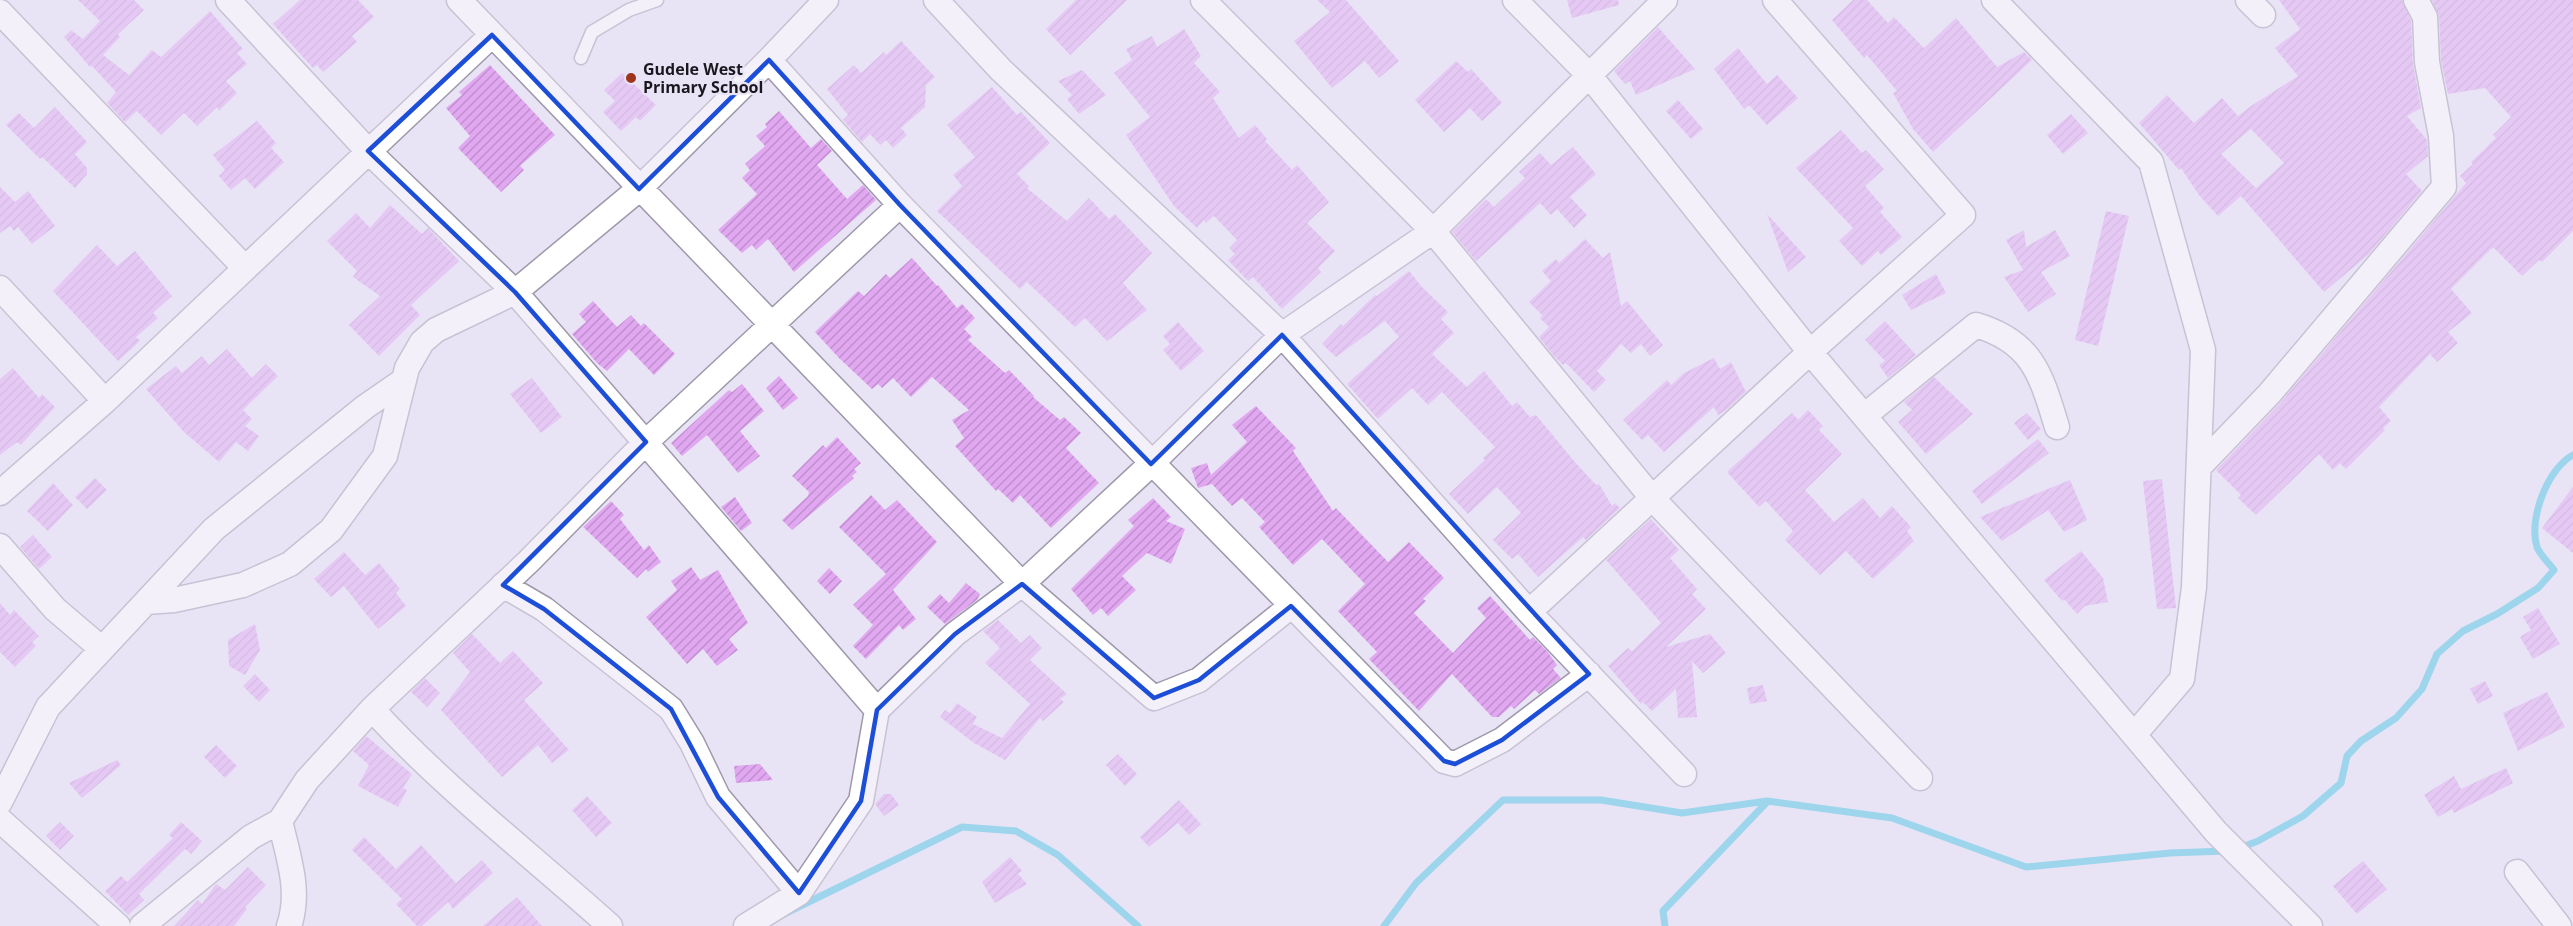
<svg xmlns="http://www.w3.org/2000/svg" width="2573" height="926" font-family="'Open Sans',sans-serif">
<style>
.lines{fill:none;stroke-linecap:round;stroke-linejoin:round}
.stream{stroke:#42c4e0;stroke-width:7}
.building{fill:url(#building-hatch);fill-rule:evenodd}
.lane-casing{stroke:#9e99aa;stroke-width:15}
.street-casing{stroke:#9e99aa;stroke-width:27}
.lane{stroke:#fff;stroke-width:12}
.street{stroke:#fff;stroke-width:24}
.marked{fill:none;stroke:#1d4ed8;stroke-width:4.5;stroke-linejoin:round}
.poi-dot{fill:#9d351c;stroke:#e9e3f6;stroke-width:2}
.labels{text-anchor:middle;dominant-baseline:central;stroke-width:4.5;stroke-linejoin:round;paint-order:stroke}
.poi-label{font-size:16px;font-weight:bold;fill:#1a181f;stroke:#e9e3f6;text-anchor:start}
</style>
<defs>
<pattern id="building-hatch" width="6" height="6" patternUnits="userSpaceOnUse" patternTransform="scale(1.5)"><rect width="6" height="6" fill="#e1a8f1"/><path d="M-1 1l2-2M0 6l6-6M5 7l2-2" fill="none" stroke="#c090ce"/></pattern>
</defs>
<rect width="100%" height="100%" fill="#e9e3f6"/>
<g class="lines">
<path class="stream" d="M 2240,848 L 2258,841 L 2303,816 L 2341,783 L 2347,756 L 2361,741 L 2396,718 L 2422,689 L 2437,654 L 2463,631 L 2497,614 L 2538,588 L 2554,570 C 2549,563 2540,555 2537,547 C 2528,519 2548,468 2573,455
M 780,916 L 962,827 L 1016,831 L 1058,855 L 1138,926
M 1384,926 L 1416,883 L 1503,800 L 1601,800 L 1682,813 L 1767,801 L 1892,818 L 2026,867 L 2170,853 L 2226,851
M 1665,926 L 1663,911 L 1767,802"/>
</g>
<path class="building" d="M 78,0 L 134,0 L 144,10 L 118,34 L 120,37 L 103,55 L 129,75 L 152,50 L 161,57 L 210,11 L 243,49 L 237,53 L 247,64 L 226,81 L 237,93 L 219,111 L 217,107 L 197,126 L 184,113 L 161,135 L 137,111 L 125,122 L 107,103 L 116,92 L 92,66 L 90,67 L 64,37 L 71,30 L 83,39 L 100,21 Z
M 300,0 L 358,0 L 374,17 L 352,36 L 357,42 L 323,72 L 317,65 L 313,68 L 273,24 Z
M 1076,0 L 1127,0 L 1070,55 L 1046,29 Z
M 1317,0 L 1346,0 L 1399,61 L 1379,78 L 1365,61 L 1332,88 L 1294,41 L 1330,12 Z
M 1567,0 L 1618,0 L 1619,5 L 1572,18 Z
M 1853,0 L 1867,0 L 1888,23 L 1894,17 L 1924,48 L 1956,18 L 1997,67 L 2024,52 L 2032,60 L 1933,152 L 1913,129 L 1893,93 L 1897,91 L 1867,55 L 1864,58 L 1832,20 Z
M 2279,0 L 2402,0 L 2411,21 L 2413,64 L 2421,108 L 2407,116 L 2427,140 L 2428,156 L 2406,174 L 2422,191 L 2368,255 L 2324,292 L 2241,196 L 2218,216 L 2199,195 L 2181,168 L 2179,170 L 2139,123 L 2167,95 L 2194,123 L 2222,98 L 2238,116 L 2251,106 L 2298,76 L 2275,48 L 2300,29 ZM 2251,129 L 2284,163 L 2256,188 L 2221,154 Z
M 2432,0 L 2573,0 L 2573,231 L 2542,262 L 2539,260 L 2522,276 L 2494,248 L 2491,249 L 2451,289 L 2472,313 L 2448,332 L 2458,343 L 2437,362 L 2430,354 L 2379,407 L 2391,421 L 2383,428 L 2385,430 L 2346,469 L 2340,463 L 2333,470 L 2319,454 L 2256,515 L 2238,498 L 2241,495 L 2216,470 L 2281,402 L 2455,196 L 2466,183 L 2460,176 L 2473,164 L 2471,162 L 2496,138 L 2493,135 L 2511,117 L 2485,88 L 2448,94 L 2441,60 L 2439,16 Z
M 1658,27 L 1695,69 L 1636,95 L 1630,81 L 1625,84 L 1614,71 Z
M 1184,29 L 1201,56 L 1194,63 L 1220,92 L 1213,98 L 1239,138 L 1255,125 L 1267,139 L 1265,141 L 1292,170 L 1297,165 L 1329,202 L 1307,223 L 1335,251 L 1318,268 L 1321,272 L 1282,309 L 1253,277 L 1248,281 L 1228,260 L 1235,254 L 1229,248 L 1237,240 L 1214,216 L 1206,223 L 1204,220 L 1197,228 L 1174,206 L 1126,135 L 1150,117 L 1114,73 L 1132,60 L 1126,49 L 1152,36 L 1157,47 Z
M 901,41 L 935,77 L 926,85 L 925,107 L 901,128 L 907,135 L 893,148 L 886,140 L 880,145 L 870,134 L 862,142 L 843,120 L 848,115 L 827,89 L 854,65 L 861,73 L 884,52 L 886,55 Z
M 1738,48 L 1767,84 L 1777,75 L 1798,98 L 1767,125 L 1749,105 L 1744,109 L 1714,69 Z
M 1456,61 L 1468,72 L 1471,69 L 1502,103 L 1482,121 L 1470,108 L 1444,132 L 1415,100 Z
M 490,65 L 555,135 L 520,166 L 524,170 L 501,192 L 458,148 L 470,136 L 446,108 L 462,95 L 459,92 Z
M 1082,70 L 1106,95 L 1079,114 L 1067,99 L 1072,95 L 1058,81 Z
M 622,73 L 656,105 L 640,121 L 636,117 L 621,131 L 603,112 L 615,101 L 604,90 Z
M 992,87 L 1017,115 L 1021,112 L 1050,143 L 1017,174 L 1029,186 L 1027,188 L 1067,221 L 1089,198 L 1109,219 L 1115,214 L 1152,253 L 1123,283 L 1147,310 L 1107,341 L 1085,318 L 1075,327 L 1027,282 L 1020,289 L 937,211 L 962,186 L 953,175 L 975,157 L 947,125 Z
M 1678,100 L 1703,129 L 1691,139 L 1666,111 Z
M 55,107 L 87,142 L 75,154 L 87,168 L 87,174 L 75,188 L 42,157 L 40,159 L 6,125 L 19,113 L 34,128 Z
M 779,111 L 811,148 L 821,139 L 832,151 L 817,165 L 847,199 L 863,185 L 876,200 L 794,272 L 768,239 L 756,250 L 752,245 L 742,253 L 718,230 L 757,194 L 742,178 L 750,170 L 745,164 L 765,146 L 756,136 L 767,127 L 765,124 Z
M 2071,114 L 2088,133 L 2063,154 L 2047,135 Z
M 257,121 L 276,143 L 271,148 L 284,162 L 255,189 L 245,178 L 231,190 L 219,176 L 225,170 L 213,155 Z
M 1841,130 L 1862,153 L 1866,150 L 1884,169 L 1865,186 L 1884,208 L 1880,212 L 1902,237 L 1881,255 L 1878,251 L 1862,266 L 1839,241 L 1853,228 L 1796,168 Z
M 1573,147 L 1596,174 L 1570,197 L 1587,215 L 1574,228 L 1557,209 L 1551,215 L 1540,203 L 1476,261 L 1452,232 L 1486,199 L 1494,207 L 1498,203 L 1525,178 L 1519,172 L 1540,153 L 1551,165 Z
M 0,187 L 15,202 L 28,191 L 55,226 L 32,244 L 18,227 L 14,231 L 10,226 L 0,233 Z
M 390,205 L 422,234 L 428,228 L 459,261 L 411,305 L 420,315 L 379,356 L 349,325 L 380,296 L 353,277 L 357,271 L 327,241 L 356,213 L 370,228 Z
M 2106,211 L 2129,216 L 2098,346 L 2075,340 Z
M 1767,214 L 1806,257 L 1788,272 Z
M 2024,230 L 2026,247 L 2055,230 L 2070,256 L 2041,272 L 2056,294 L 2028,312 L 2004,277 L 2023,270 L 2006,240 Z
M 1585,239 L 1603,258 L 1610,252 L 1621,306 L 1627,301 L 1663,345 L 1650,356 L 1641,344 L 1631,353 L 1621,344 L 1597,371 L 1606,380 L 1594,392 L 1569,366 L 1565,363 L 1563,365 L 1553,355 L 1539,337 L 1549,327 L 1540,318 L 1543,316 L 1529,302 L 1551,281 L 1542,271 L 1556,259 L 1559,263 Z
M 97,245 L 117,266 L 135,251 L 172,296 L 153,313 L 158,318 L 136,337 L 140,341 L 118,361 L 53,291 Z
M 912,258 L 937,286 L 938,285 L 957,308 L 962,304 L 975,318 L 964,329 L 972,337 L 968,340 L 1005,373 L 1009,370 L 1034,396 L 1033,397 L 1060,420 L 1064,417 L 1081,433 L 1066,448 L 1099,483 L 1051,528 L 1020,495 L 1013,503 L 998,489 L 996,491 L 955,446 L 964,438 L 952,420 L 969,410 L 932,377 L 911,397 L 893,378 L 882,388 L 878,384 L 872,389 L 839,358 L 815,332 L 858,291 L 864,296 L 886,274 L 890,278 Z
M 1409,271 L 1422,287 L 1448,312 L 1441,319 L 1454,333 L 1432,354 L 1467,387 L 1484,371 L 1512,406 L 1517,402 L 1530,417 L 1536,415 L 1574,461 L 1596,485 L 1599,484 L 1612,506 L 1615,503 L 1620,508 L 1586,540 L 1583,537 L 1538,577 L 1518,554 L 1512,559 L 1493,540 L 1521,513 L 1497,487 L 1468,514 L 1449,494 L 1485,460 L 1483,458 L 1495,447 L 1442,392 L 1428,405 L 1412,388 L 1378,419 L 1347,384 L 1399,337 L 1385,321 L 1336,357 L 1322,344 L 1341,324 L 1343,326 L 1375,295 L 1377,296 Z
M 1936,274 L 1946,293 L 1911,310 L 1902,295 Z
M 593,301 L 617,327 L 631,315 L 641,326 L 644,323 L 675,354 L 654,375 L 629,349 L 607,371 L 597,363 L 572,334 L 586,322 L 579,314 Z
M 1885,321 L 1916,355 L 1888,378 L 1879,365 L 1885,361 L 1865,340 Z
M 1178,322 L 1204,351 L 1181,371 L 1163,350 L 1170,344 L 1163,336 Z
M 227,349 L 252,378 L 266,364 L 278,376 L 243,410 L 252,419 L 245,426 L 259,436 L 248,451 L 236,442 L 219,462 L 184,432 L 146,389 L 176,366 L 182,373 L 202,356 L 209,365 Z
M 1714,358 L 1720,369 L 1731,362 L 1746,392 L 1725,411 L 1718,415 L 1714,407 L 1664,452 L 1648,435 L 1642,440 L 1623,420 L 1667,380 L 1671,385 L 1684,373 Z
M 13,368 L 39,398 L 42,394 L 55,407 L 21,445 L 17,442 L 0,455 L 0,379 Z
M 779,376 L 798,398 L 783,410 L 766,388 Z
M 1934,377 L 1973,414 L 1926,454 L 1898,422 L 1912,410 L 1904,402 Z
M 532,378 L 562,417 L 541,433 L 510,394 Z
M 742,384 L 764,411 L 740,431 L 760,456 L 738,473 L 707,435 L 682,456 L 671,443 L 729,390 L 732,392 Z
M 1256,406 L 1296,448 L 1293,451 L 1333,511 L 1336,508 L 1388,562 L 1409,542 L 1444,578 L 1423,599 L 1426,601 L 1414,613 L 1453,653 L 1486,618 L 1477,608 L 1490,596 L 1530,640 L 1533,637 L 1547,651 L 1557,665 L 1553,669 L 1561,678 L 1539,694 L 1535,690 L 1514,709 L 1511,706 L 1499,717 L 1492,717 L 1452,674 L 1419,711 L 1369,659 L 1377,652 L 1338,611 L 1365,584 L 1322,539 L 1293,565 L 1259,527 L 1265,522 L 1242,498 L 1232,506 L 1212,484 L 1198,488 L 1191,468 L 1207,463 L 1211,475 L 1247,442 L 1232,425 Z
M 1808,410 L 1823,426 L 1819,430 L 1842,454 L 1805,490 L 1834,522 L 1863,498 L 1880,518 L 1892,506 L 1911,527 L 1907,531 L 1914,541 L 1873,579 L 1846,551 L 1820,575 L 1785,540 L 1793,531 L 1766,501 L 1759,507 L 1727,472 L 1792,413 L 1798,420 Z
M 2027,413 L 2041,429 L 2028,440 L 2014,423 Z
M 837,437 L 861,463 L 854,469 L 857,472 L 852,476 L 854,478 L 792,530 L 782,520 L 808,496 L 809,492 L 792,476 L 823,445 L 826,448 Z
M 2038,439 L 2049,453 L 1982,504 L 1972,491 Z
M 95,478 L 107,490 L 87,509 L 75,497 Z
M 2162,479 L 2176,608 L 2157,609 L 2143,481 Z
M 2070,480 L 2087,520 L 2064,532 L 2048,510 L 2002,541 L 1980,517 Z
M 53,483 L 73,505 L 48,531 L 27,511 Z
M 2573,487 L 2573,553 L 2542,528 Z
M 871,495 L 885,510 L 897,500 L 937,542 L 893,590 L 916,619 L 903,630 L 899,625 L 866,659 L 853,646 L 873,625 L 853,605 L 886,574 L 839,527 Z
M 735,497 L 752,523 L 741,531 L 721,507 Z
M 1153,498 L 1171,517 L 1166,521 L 1185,529 L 1171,564 L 1147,553 L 1122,576 L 1136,590 L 1108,616 L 1101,608 L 1093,615 L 1071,589 L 1134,526 L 1128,520 Z
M 611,501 L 624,515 L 620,519 L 644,550 L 649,545 L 661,562 L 648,572 L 646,569 L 637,578 L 583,527 Z
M 1651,519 L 1679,550 L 1670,558 L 1697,589 L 1692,594 L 1706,609 L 1666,647 L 1710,634 L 1726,653 L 1703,673 L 1692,661 L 1697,717 L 1678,718 L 1676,689 L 1652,711 L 1643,702 L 1641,704 L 1608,666 L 1628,648 L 1632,651 L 1661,623 L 1606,560 Z
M 33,535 L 52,557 L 39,569 L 20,547 Z
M 2081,551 L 2103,578 L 2108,602 L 2085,606 L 2077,614 L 2064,599 L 2062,601 L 2044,580 Z
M 344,552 L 365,575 L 379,563 L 400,589 L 396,593 L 406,606 L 378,629 L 344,586 L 331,597 L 314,579 Z
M 691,567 L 700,580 L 718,570 L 748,623 L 729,639 L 738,650 L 717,666 L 703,649 L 687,664 L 646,617 L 677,590 L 671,581 Z
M 829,568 L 842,581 L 830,594 L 817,581 Z
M 966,583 L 980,594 L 977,600 L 945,624 L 927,607 L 940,594 L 949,603 Z
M 0,603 L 10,615 L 14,610 L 39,636 L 32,642 L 36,646 L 15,667 L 0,652 Z
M 2538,608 L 2560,644 L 2533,659 L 2520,637 L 2531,630 L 2523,617 Z
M 998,620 L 1021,643 L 1030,635 L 1042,648 L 1030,660 L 1067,694 L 1060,699 L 1064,702 L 1043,721 L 1040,718 L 1005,760 L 974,743 L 940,717 L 945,710 L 950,713 L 957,703 L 977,717 L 973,724 L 1002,738 L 1030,704 L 985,663 L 1000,648 L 983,631 Z
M 255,624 L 260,650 L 245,675 L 229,666 L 228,640 Z
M 472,634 L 500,663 L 513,651 L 543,683 L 524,700 L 569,750 L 552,763 L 538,745 L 502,777 L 441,710 L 470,672 L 453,653 Z
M 255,674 L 270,690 L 259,702 L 243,686 Z
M 425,678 L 440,693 L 427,707 L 411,692 Z
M 2485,681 L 2493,696 L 2478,704 L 2470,689 Z
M 1763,685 L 1767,701 L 1750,704 L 1747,688 Z
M 2547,692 L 2565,727 L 2518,751 L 2503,713 Z
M 366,736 L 412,774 L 403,788 L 407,790 L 398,807 L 358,786 L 369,765 L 353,751 Z
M 216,745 L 237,766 L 225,778 L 204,757 Z
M 1118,754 L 1137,774 L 1125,786 L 1106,765 Z
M 117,760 L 121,765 L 82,798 L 69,783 Z
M 760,764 L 773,780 L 736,783 L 734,766 Z
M 2506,768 L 2513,783 L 2454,813 L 2452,809 L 2438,817 L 2424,795 L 2454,776 L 2461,789 Z
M 884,794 L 891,794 L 899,805 L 884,816 L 875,804 Z
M 587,796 L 612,823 L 596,837 L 572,810 Z
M 1179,800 L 1201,824 L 1189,835 L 1178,823 L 1149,847 L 1140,837 Z
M 60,822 L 74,836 L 60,850 L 46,836 Z
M 181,822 L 202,841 L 191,854 L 185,849 L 139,894 L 144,900 L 128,915 L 105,891 L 121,876 L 127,882 L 173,838 L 169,835 Z
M 364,837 L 396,869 L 421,845 L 456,883 L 482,860 L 493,873 L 453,909 L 448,902 L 422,926 L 417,926 L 396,904 L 402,899 L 352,850 Z
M 1010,857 L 1022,871 L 1018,874 L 1027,884 L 995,903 L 982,882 Z
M 2363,861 L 2387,889 L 2357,914 L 2333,886 Z
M 248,867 L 266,885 L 245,907 L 247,909 L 234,926 L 174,926 L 198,900 L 202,904 L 216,884 L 225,890 Z
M 517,897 L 542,926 L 483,926 Z"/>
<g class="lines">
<defs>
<path id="lane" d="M 581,58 L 592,32 L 629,10 L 657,0"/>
<path id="street" d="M 228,0 L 368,151 L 515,292 L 877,710
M 459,0 L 1022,584 L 1154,698 L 1199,680 L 1291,606
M 936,0 L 1001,70 L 1282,335 L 1529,612 L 1684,774
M 1203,0 L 1433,231 L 1653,499 L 1920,778
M 1515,0 L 1589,75 L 1810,352 L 2216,832 L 2310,926
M 1994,0 L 2151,162 L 2203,350 L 2194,587 L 2182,679 L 2134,735
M 2248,0 L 2263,15
M 0,12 L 245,268
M 769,60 L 900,205 L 1444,761 L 1455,764 L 1502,740 L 1589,674
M 0,288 L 105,401
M 1864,416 L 1976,325 C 2033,342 2041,375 2057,427
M 2199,467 L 2270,393 L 2444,187 L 2441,136 L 2427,62 L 2425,17 L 2416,0
M 0,493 L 105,401 L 492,35
M 0,546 L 55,609 L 102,649
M 503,585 L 544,609 L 671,709 L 692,743 L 718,797 L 799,893
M 146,602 L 174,600 L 243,585 L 290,564 L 331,530 L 385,456 L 407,368 L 422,342 L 436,330 L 515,292 L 639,189 L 769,60 L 826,0
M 1529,612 L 1810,352 L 1963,215 L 1775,0
M 372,709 C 445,789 530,854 610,926
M 0,802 L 48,707 L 214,529 L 365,407 L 404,380
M 0,820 L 118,926
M 280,821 C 288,856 301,891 289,926
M 2517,872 L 2559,926
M 142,926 L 251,837 L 280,821 L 307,780 L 372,709 L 528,562 L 646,442 L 900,205
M 746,926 L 799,893 L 861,801 L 877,710 L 955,634 L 1022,584 L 1151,464 L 1282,335 L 1433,231 L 1665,0"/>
</defs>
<use href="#lane" class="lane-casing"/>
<use href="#street" class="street-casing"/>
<use href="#lane" class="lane"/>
<use href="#street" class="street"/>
</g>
<path d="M0 0H2573V926H0ZM 492,35 L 639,189 L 769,60 L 900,205 L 1151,464 L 1282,335 L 1589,674 L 1502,740 L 1455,764 L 1444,761 L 1291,606 L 1199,680 L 1154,698 L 1022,584 L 955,634 L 877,710 L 861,801 L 799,893 L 718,797 L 671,709 L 544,609 L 503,585 L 646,442 L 515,292 L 368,151 Z" fill="#e9e3f6" fill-opacity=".55" fill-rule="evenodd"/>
<path class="marked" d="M 492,35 L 639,189 L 769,60 L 900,205 L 1151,464 L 1282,335 L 1589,674 L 1502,740 L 1455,764 L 1444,761 L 1291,606 L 1199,680 L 1154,698 L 1022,584 L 955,634 L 877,710 L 861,801 L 799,893 L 718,797 L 671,709 L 544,609 L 503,585 L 646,442 L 515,292 L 368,151 Z"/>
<circle class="poi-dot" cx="631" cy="78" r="6"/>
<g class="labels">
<g class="poi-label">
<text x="643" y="69">Gudele West<tspan x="643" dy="18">Primary School</tspan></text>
</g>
</g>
</svg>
